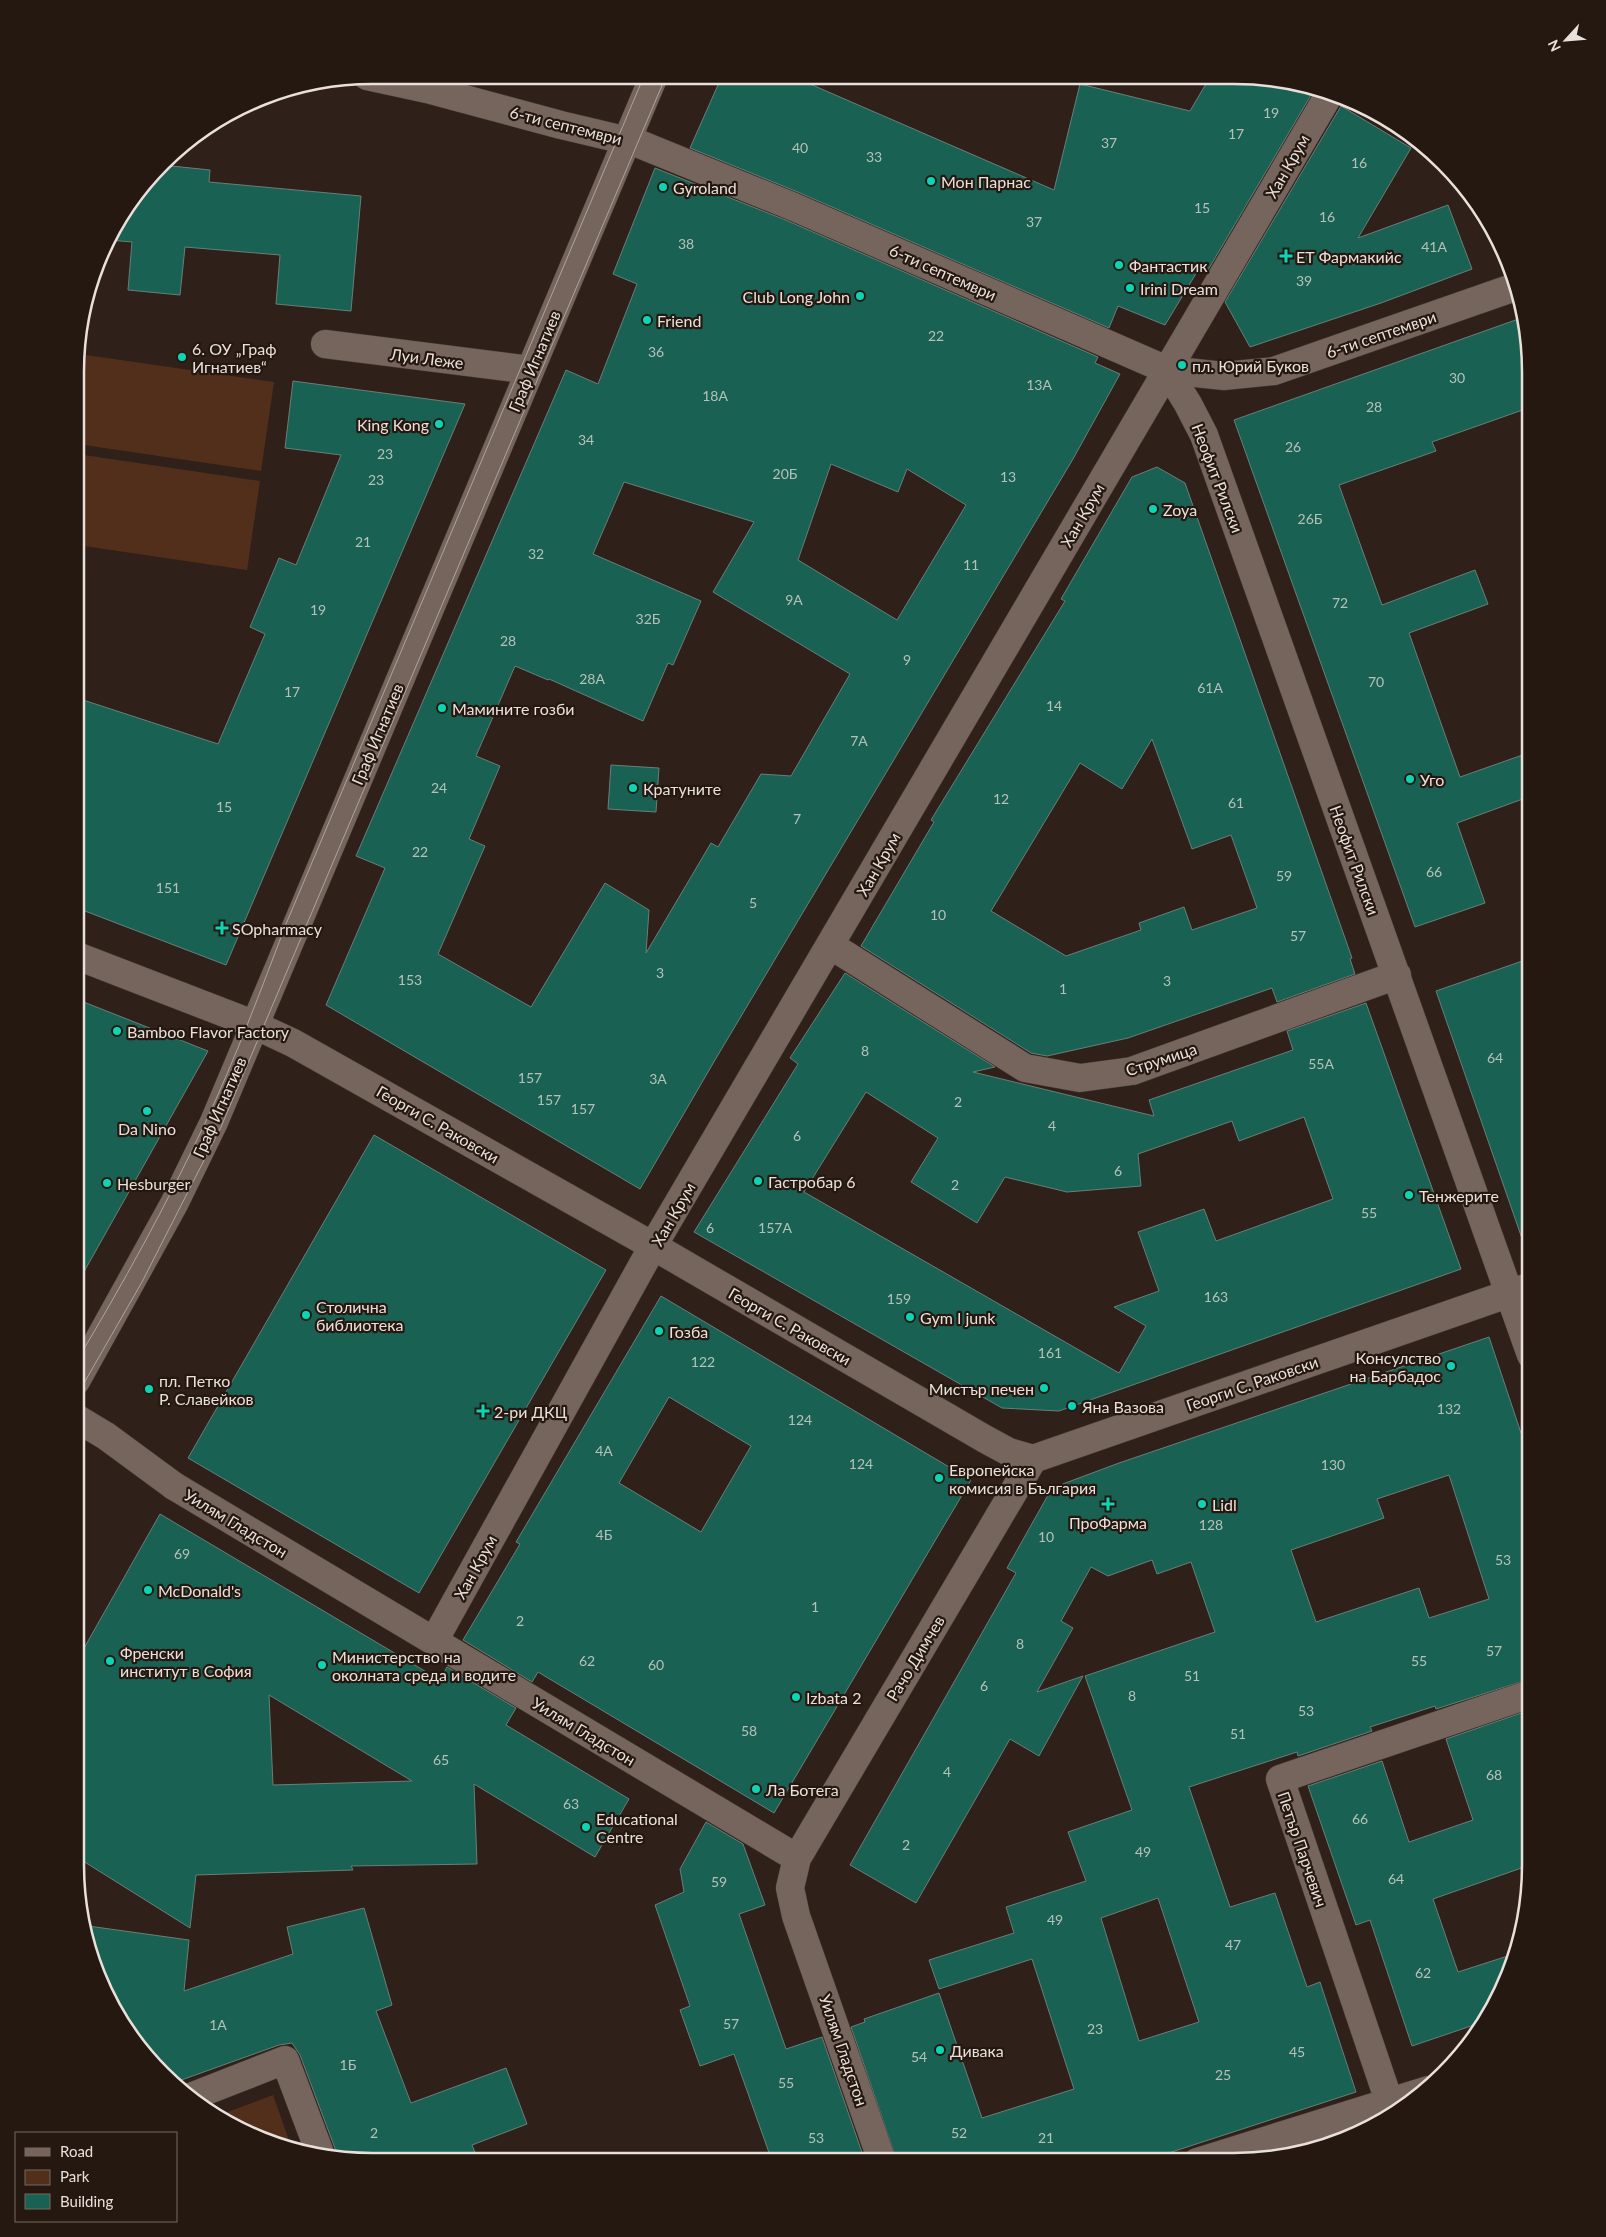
<svg xmlns="http://www.w3.org/2000/svg" width="1606" height="2237" font-family="Lato,sans-serif">
<style>
.green{fill:#522f1b}
.building{fill:#196253;stroke:#697e78;fill-rule:evenodd}
.lines{fill:none;stroke-linecap:round;stroke-linejoin:round}
.pedestrian-casing{stroke:#4a3d38;stroke-width:29}
.minor-casing{stroke:#4a3d38;stroke-width:29}
.tertiary-casing{stroke:#4a3d38;stroke-width:29}
.pedestrian{stroke:#76655c;stroke-width:28}
.minor{stroke:#76655c;stroke-width:28}
.tertiary{stroke:#76655c;stroke-width:28}
.tram{stroke:#afa49e;stroke-width:1}
.poi-dot{fill:#0cd5b5;stroke:#251810;stroke-width:2}
.labels{text-anchor:middle;dominant-baseline:central;stroke-width:4.5;stroke-linejoin:round;paint-order:stroke}
.number-label{font-size:14px;fill:#b6c0b9}
.street-label{font-size:16px;fill:#eae0db;stroke:#251810}
.poi-label{font-size:16px;fill:#eae0db;stroke:#251810;text-anchor:start}
.rim{fill:none;stroke:#eae0db;stroke-width:2.5}
</style>
<rect width="100%" height="100%" fill="#2f211a"/>
<path class="green" d="M 79,354 L 274,382 L 261,471 L 77,444 Z
M 77,454 L 260,481 L 247,570 L 77,545 Z
M 273,2095 L 292,2149 L 258,2140 L 217,2116 Z"/>
<path class="building" d="M 722,76 L 814,76 L 810,84 L 1054,190 L 1080,84 L 1190,111 L 1210,77 L 1274,78 L 1314,90 L 1208,270 L 1203,262 L 1165,325 L 1118,306 L 1109,328 L 800,193 L 690,148 Z
M 1341,106 L 1411,148 L 1358,238 L 1448,205 L 1472,269 L 1381,303 L 1250,347 L 1225,302 Z
M 162,165 L 210,170 L 209,182 L 361,196 L 351,311 L 276,304 L 280,255 L 185,247 L 180,295 L 128,290 L 132,242 L 109,240 L 115,223 Z
M 655,168 L 788,221 L 1098,357 L 1095,363 L 1120,374 L 1073,459 L 715,1060 L 640,1189 L 326,1005 L 385,868 L 356,856 L 566,370 L 598,384 L 637,284 L 613,274 ZM 831,464 L 898,492 L 907,469 L 966,505 L 897,620 L 798,560 ZM 624,482 L 754,522 L 713,592 L 850,674 L 791,776 L 761,774 L 718,847 L 711,843 L 646,953 L 649,910 L 605,883 L 531,1007 L 438,954 L 485,846 L 469,839 L 500,766 L 476,756 L 515,666 L 548,680 L 549,679 L 643,721 L 668,663 L 673,665 L 701,601 L 593,554 Z
M 1524,317 L 1531,371 L 1531,407 L 1432,442 L 1436,451 L 1339,485 L 1382,605 L 1475,570 L 1488,604 L 1409,633 L 1460,777 L 1531,752 L 1531,796 L 1457,823 L 1485,903 L 1415,927 L 1234,420 Z
M 293,381 L 465,404 L 226,965 L 77,908 L 77,698 L 218,744 L 265,634 L 250,627 L 279,558 L 296,565 L 341,455 L 285,448 Z
M 1157,467 L 1185,483 L 1352,958 L 1350,959 L 1355,974 L 1277,1002 L 1272,988 L 1128,1038 L 1047,1056 L 1031,1053 L 861,946 L 934,822 L 931,820 L 1065,601 L 1061,599 L 1132,477 ZM 1152,739 L 1192,849 L 1231,835 L 1257,908 L 1192,930 L 1184,907 L 1139,923 L 1141,930 L 1066,956 L 991,911 L 1080,763 L 1122,789 Z
M 611,765 L 659,768 L 656,812 L 608,809 Z
M 1531,958 L 1531,1249 L 1526,1250 L 1436,991 Z
M 845,973 L 995,1067 L 973,1072 L 1154,1116 L 1149,1100 L 1293,1050 L 1287,1031 L 1366,1003 L 1461,1269 L 1059,1411 L 1002,1408 L 694,1232 L 798,1064 L 790,1058 ZM 866,1092 L 938,1138 L 911,1182 L 977,1223 L 1005,1177 L 1067,1192 L 1141,1186 L 1138,1154 L 1232,1121 L 1239,1141 L 1304,1117 L 1333,1199 L 1216,1241 L 1204,1209 L 1138,1232 L 1159,1291 L 1114,1307 L 1146,1326 L 1119,1373 L 804,1192 Z
M 76,999 L 208,1051 L 76,1286 Z
M 374,1135 L 606,1270 L 419,1593 L 188,1458 Z
M 661,1296 L 971,1480 L 774,1813 L 538,1672 L 532,1682 L 463,1640 L 520,1544 L 516,1542 ZM 669,1397 L 751,1446 L 701,1532 L 619,1483 Z
M 1489,1337 L 1531,1463 L 1530,1679 L 1436,1709 L 1435,1706 L 1370,1727 L 1372,1731 L 1298,1756 L 1297,1752 L 1189,1787 L 1230,1907 L 1275,1893 L 1307,1987 L 1320,1982 L 1356,2092 L 1141,2162 L 897,2161 L 851,2027 L 865,2022 L 864,2019 L 939,1993 L 982,2118 L 1074,2089 L 1032,1959 L 939,1989 L 929,1960 L 1014,1933 L 1006,1907 L 1086,1881 L 1068,1832 L 1132,1810 L 1085,1676 L 1215,1632 L 1191,1562 L 1157,1574 L 1152,1560 L 1108,1576 L 1091,1567 L 1061,1621 L 1073,1628 L 1037,1692 L 1083,1676 L 1039,1756 L 1010,1739 L 916,1903 L 850,1865 L 1016,1573 L 1007,1568 L 1052,1488 L 1119,1463 ZM 1449,1475 L 1489,1599 L 1429,1618 L 1419,1588 L 1316,1622 L 1291,1550 L 1384,1518 L 1377,1499 ZM 1158,1898 L 1199,2022 L 1139,2041 L 1101,1918 Z
M 160,1514 L 440,1680 L 447,1667 L 516,1708 L 506,1725 L 629,1799 L 595,1857 L 474,1784 L 477,1864 L 351,1866 L 353,1870 L 196,1875 L 190,1928 L 75,1856 L 75,1664 ZM 269,1695 L 412,1781 L 273,1785 Z
M 1530,1710 L 1530,1865 L 1433,1899 L 1458,1972 L 1517,1953 L 1515,1961 L 1484,2024 L 1477,2024 L 1412,2046 L 1370,1920 L 1356,1925 L 1308,1786 L 1382,1761 L 1409,1842 L 1473,1820 L 1446,1739 Z
M 706,1822 L 743,1844 L 765,1905 L 739,1914 L 786,2049 L 822,2037 L 865,2161 L 772,2161 L 734,2054 L 700,2066 L 680,2010 L 690,2006 L 655,1905 L 684,1892 L 680,1869 Z
M 364,1908 L 392,2005 L 376,2011 L 411,2103 L 506,2068 L 527,2124 L 472,2145 L 478,2160 L 336,2160 L 336,2151 L 300,2055 L 292,2043 L 279,2045 L 173,2083 L 148,2061 L 105,1996 L 81,1925 L 189,1940 L 184,1991 L 293,1954 L 287,1927 Z"/>
<g class="lines">
<defs>
<path id="pedestrian" d="M 325,344 L 530,370
M 76,1381 L 174,1204 L 214,1122 L 654,76
M 76,1418 L 106,1436 L 174,1486"/>
<path id="minor" d="M 367,76 L 427,89 L 561,125 L 637,143 L 794,207 L 1167,370 L 1224,376 L 1274,371 L 1518,286
M 1167,370 L 1188,404 L 1204,435 L 1531,1355
M 830,945 L 1025,1068 L 1080,1078 L 1132,1071 L 1397,975
M 174,1486 L 797,1858
M 434,1641 L 653,1246 L 1330,93
M 188,2098 L 285,2060 L 321,2156
M 1393,2113 L 1280,1779 L 1530,1694
M 882,2161 L 796,1916 L 790,1888 L 797,1858 L 1033,1459
M 1197,2162 L 1428,2090"/>
<path id="tertiary" d="M 77,956 L 248,1022 L 293,1043 L 653,1246 L 985,1439 L 1009,1452 L 1033,1459 L 1531,1286"/>
</defs>
<use href="#pedestrian" class="pedestrian-casing"/>
<use href="#minor" class="minor-casing"/>
<use href="#tertiary" class="tertiary-casing"/>
<use href="#pedestrian" class="pedestrian"/>
<use href="#minor" class="minor"/>
<use href="#tertiary" class="tertiary"/>
<path class="tram" d="M 76,1362 C 123,1284 167,1204 206,1121 C 236,1057 261,990 286,924 L 644,76
M 76,1397 L 142,1282 L 221,1127 L 666,76"/>
</g>
<g class="poi-dot">
<circle cx="931" cy="181" r="5"/>
<circle cx="663" cy="187" r="5"/>
<path d="M1283.5 248.5h5v5h5v5h-5v5h-5v-5h-5v-5h5z"/>
<circle cx="1119" cy="265" r="5"/>
<circle cx="1130" cy="288" r="5"/>
<circle cx="860" cy="296" r="5"/>
<circle cx="647" cy="320" r="5"/>
<circle cx="182" cy="357" r="5"/>
<circle cx="1182" cy="365" r="5"/>
<circle cx="439" cy="424" r="5"/>
<circle cx="1153" cy="509" r="5"/>
<circle cx="442" cy="708" r="5"/>
<circle cx="1410" cy="779" r="5"/>
<circle cx="633" cy="788" r="5"/>
<path d="M219.5 920.5h5v5h5v5h-5v5h-5v-5h-5v-5h5z"/>
<circle cx="117" cy="1031" r="5"/>
<circle cx="147" cy="1111" r="5"/>
<circle cx="758" cy="1181" r="5"/>
<circle cx="107" cy="1183" r="5"/>
<circle cx="1409" cy="1195" r="5"/>
<circle cx="306" cy="1315" r="5"/>
<circle cx="910" cy="1317" r="5"/>
<circle cx="659" cy="1331" r="5"/>
<circle cx="1451" cy="1366" r="5"/>
<circle cx="1044" cy="1388" r="5"/>
<circle cx="149" cy="1389" r="5"/>
<circle cx="1072" cy="1406" r="5"/>
<path d="M480.5 1403.5h5v5h5v5h-5v5h-5v-5h-5v-5h5z"/>
<circle cx="939" cy="1478" r="5"/>
<path d="M1105.5 1496.5h5v5h5v5h-5v5h-5v-5h-5v-5h5z"/>
<circle cx="1202" cy="1504" r="5"/>
<circle cx="148" cy="1590" r="5"/>
<circle cx="110" cy="1661" r="5"/>
<circle cx="322" cy="1665" r="5"/>
<circle cx="796" cy="1697" r="5"/>
<circle cx="756" cy="1789" r="5"/>
<circle cx="586" cy="1827" r="5"/>
<circle cx="940" cy="2050" r="5"/>
</g>
<g class="labels">
<g class="number-label">
<text x="1271" y="112">19</text>
<text x="1236" y="133">17</text>
<text x="1109" y="142">37</text>
<text x="800" y="147">40</text>
<text x="874" y="156">33</text>
<text x="1359" y="162">16</text>
<text x="1202" y="207">15</text>
<text x="1327" y="216">16</text>
<text x="1034" y="221">37</text>
<text x="686" y="243">38</text>
<text x="1434" y="246">41А</text>
<text x="1304" y="280">39</text>
<text x="936" y="335">22</text>
<text x="656" y="351">36</text>
<text x="1457" y="377">30</text>
<text x="1039" y="384">13А</text>
<text x="715" y="395">18А</text>
<text x="1374" y="406">28</text>
<text x="586" y="439">34</text>
<text x="1293" y="446">26</text>
<text x="385" y="453">23</text>
<text x="785" y="473">20Б</text>
<text x="1008" y="476">13</text>
<text x="376" y="479">23</text>
<text x="1310" y="518">26Б</text>
<text x="363" y="541">21</text>
<text x="536" y="553">32</text>
<text x="971" y="564">11</text>
<text x="794" y="599">9А</text>
<text x="1340" y="602">72</text>
<text x="318" y="609">19</text>
<text x="648" y="618">32Б</text>
<text x="508" y="640">28</text>
<text x="907" y="659">9</text>
<text x="592" y="678">28А</text>
<text x="1376" y="681">70</text>
<text x="1210" y="687">61А</text>
<text x="292" y="691">17</text>
<text x="1054" y="705">14</text>
<text x="859" y="740">7А</text>
<text x="439" y="787">24</text>
<text x="1001" y="798">12</text>
<text x="1236" y="802">61</text>
<text x="224" y="806">15</text>
<text x="797" y="818">7</text>
<text x="420" y="851">22</text>
<text x="1434" y="871">66</text>
<text x="1284" y="875">59</text>
<text x="168" y="887">151</text>
<text x="753" y="902">5</text>
<text x="938" y="914">10</text>
<text x="1298" y="935">57</text>
<text x="660" y="972">3</text>
<text x="410" y="979">153</text>
<text x="1167" y="980">3</text>
<text x="1063" y="988">1</text>
<text x="865" y="1050">8</text>
<text x="1495" y="1057">64</text>
<text x="1321" y="1063">55А</text>
<text x="530" y="1077">157</text>
<text x="658" y="1078">3А</text>
<text x="549" y="1099">157</text>
<text x="958" y="1101">2</text>
<text x="583" y="1108">157</text>
<text x="1052" y="1125">4</text>
<text x="797" y="1135">6</text>
<text x="1118" y="1170">6</text>
<text x="955" y="1184">2</text>
<text x="1369" y="1212">55</text>
<text x="710" y="1227">6</text>
<text x="775" y="1227">157А</text>
<text x="1216" y="1296">163</text>
<text x="899" y="1298">159</text>
<text x="1050" y="1352">161</text>
<text x="703" y="1361">122</text>
<text x="1449" y="1408">132</text>
<text x="800" y="1419">124</text>
<text x="604" y="1450">4А</text>
<text x="861" y="1463">124</text>
<text x="1333" y="1464">130</text>
<text x="1211" y="1524">128</text>
<text x="604" y="1534">4Б</text>
<text x="1046" y="1536">10</text>
<text x="182" y="1553">69</text>
<text x="1503" y="1559">53</text>
<text x="815" y="1606">1</text>
<text x="520" y="1620">2</text>
<text x="1020" y="1643">8</text>
<text x="1494" y="1650">57</text>
<text x="587" y="1660">62</text>
<text x="1419" y="1660">55</text>
<text x="656" y="1664">60</text>
<text x="1192" y="1675">51</text>
<text x="984" y="1685">6</text>
<text x="1132" y="1695">8</text>
<text x="1306" y="1710">53</text>
<text x="749" y="1730">58</text>
<text x="1238" y="1733">51</text>
<text x="441" y="1759">65</text>
<text x="947" y="1771">4</text>
<text x="1494" y="1774">68</text>
<text x="571" y="1803">63</text>
<text x="1360" y="1818">66</text>
<text x="906" y="1844">2</text>
<text x="1143" y="1851">49</text>
<text x="1396" y="1878">64</text>
<text x="719" y="1881">59</text>
<text x="1055" y="1919">49</text>
<text x="1233" y="1944">47</text>
<text x="1423" y="1972">62</text>
<text x="731" y="2023">57</text>
<text x="218" y="2024">1А</text>
<text x="1095" y="2028">23</text>
<text x="1297" y="2051">45</text>
<text x="919" y="2056">54</text>
<text x="348" y="2064">1Б</text>
<text x="1223" y="2074">25</text>
<text x="786" y="2082">55</text>
<text x="374" y="2132">2</text>
<text x="959" y="2132">52</text>
<text x="816" y="2137">53</text>
<text x="1046" y="2137">21</text>
</g>
<g class="street-label">
<text transform="translate(566 125) rotate(14)">6-ти септември</text>
<text transform="translate(1287 166) rotate(-60)">Хан Крум</text>
<text transform="translate(943 272) rotate(24)">6-ти септември</text>
<text transform="translate(1381 334) rotate(-19)">6-ти септември</text>
<text transform="translate(427 358) rotate(7)">Луи Леже</text>
<text transform="translate(534 361) rotate(-67)">Граф Игнатиев</text>
<text transform="translate(1218 478) rotate(69)">Неофит Рилски</text>
<text transform="translate(1082 515) rotate(-60)">Хан Крум</text>
<text transform="translate(377 734) rotate(-67)">Граф Игнатиев</text>
<text transform="translate(1355 860) rotate(70)">Неофит Рилски</text>
<text transform="translate(878 864) rotate(-60)">Хан Крум</text>
<text transform="translate(1161 1059) rotate(-18)">Струмица</text>
<text transform="translate(219 1107) rotate(-66)">Граф Игнатиев</text>
<text transform="translate(438 1124) rotate(30)">Георги С. Раковски</text>
<text transform="translate(673 1214) rotate(-60)">Хан Крум</text>
<text transform="translate(790 1326) rotate(30)">Георги С. Раковски</text>
<text transform="translate(1252 1383) rotate(-19)">Георги С. Раковски</text>
<text transform="translate(236 1523) rotate(31)">Уилям Гладстон</text>
<text transform="translate(475 1567) rotate(-61)">Хан Крум</text>
<text transform="translate(915 1658) rotate(-59)">Рачо Димчев</text>
<text transform="translate(584 1731) rotate(31)">Уилям Гладстон</text>
<text transform="translate(1303 1849) rotate(71)">Петър Парчевич</text>
<text transform="translate(844 2050) rotate(71)">Уилям Гладстон</text>
</g>
<g class="poi-label">
<text x="941" y="181">Мон Парнас</text>
<text x="673" y="187">Gyroland</text>
<text x="1296" y="256">ЕТ Фармакийс</text>
<text x="1129" y="265">Фантастик</text>
<text x="1140" y="288">Irini Dream</text>
<text x="850" y="296" text-anchor="end">Club Long John</text>
<text x="657" y="320">Friend</text>
<text x="192" y="348">6. ОУ „Граф<tspan x="192" dy="18">Игнатиев“</tspan></text>
<text x="1192" y="365">пл. Юрий Буков</text>
<text x="429" y="424" text-anchor="end">King Kong</text>
<text x="1163" y="509">Zoya</text>
<text x="452" y="708">Мамините гозби</text>
<text x="1420" y="779">Уго</text>
<text x="643" y="788">Кратуните</text>
<text x="232" y="928">SOpharmacy</text>
<text x="127" y="1031">Bamboo Flavor Factory</text>
<text x="147" y="1128" text-anchor="middle">Da Nino</text>
<text x="768" y="1181">Гастробар 6</text>
<text x="117" y="1183">Hesburger</text>
<text x="1419" y="1195">Тенжерите</text>
<text x="316" y="1306">Столична<tspan x="316" dy="18">библиотека</tspan></text>
<text x="920" y="1317">Gym I junk</text>
<text x="669" y="1331">Гозба</text>
<text x="1441" y="1357" text-anchor="end">Консулство<tspan x="1441" dy="18">на Барбадос</tspan></text>
<text x="159" y="1380">пл. Петко<tspan x="159" dy="18">Р. Славейков</tspan></text>
<text x="1034" y="1388" text-anchor="end">Мистър печен</text>
<text x="1082" y="1406">Яна Вазова</text>
<text x="494" y="1411">2-ри ДКЦ</text>
<text x="949" y="1469">Европейска<tspan x="949" dy="18">комисия в България</tspan></text>
<text x="1212" y="1504">Lidl</text>
<text x="1108" y="1522" text-anchor="middle">ПроФарма</text>
<text x="158" y="1590">McDonald's</text>
<text x="120" y="1652">Френски<tspan x="120" dy="18">институт в София</tspan></text>
<text x="332" y="1656">Министерство на<tspan x="332" dy="18">околната среда и водите</tspan></text>
<text x="806" y="1697">Izbata 2</text>
<text x="766" y="1789">Ла Ботега</text>
<text x="596" y="1818">Educational<tspan x="596" dy="18">Centre</tspan></text>
<text x="950" y="2050">Дивака</text>
</g>
</g>
<path d="M0 0H1606V2237H0ZM372 84H1234A288 288 0 0 1 1522 372V1865A288 288 0 0 1 1234 2153H372A288 288 0 0 1 84 1865V372A288 288 0 0 1 372 84Z" fill="#251810" fill-rule="evenodd"/>
<path class="rim" d="M372 84H1234A288 288 0 0 1 1522 372V1865A288 288 0 0 1 1234 2153H372A288 288 0 0 1 84 1865V372A288 288 0 0 1 372 84Z"/>
<rect x="15" y="2132" width="162" height="90" fill="#251810" stroke="#746861"/>
<rect x="25" y="2148" width="25" height="8" fill="#76655c" stroke="#746861"/>
<text x="60" y="2157" font-size="15" fill="#eae0db">Road</text>
<rect x="25" y="2170" width="25" height="15" fill="#522f1b" stroke="#746861"/>
<text x="60" y="2182" font-size="15" fill="#eae0db">Park</text>
<rect x="25" y="2194" width="25" height="15" fill="#196253" stroke="#746861"/>
<text x="60" y="2207" font-size="15" fill="#eae0db">Building</text>
<g transform="translate(1566 40) rotate(244)" stroke="#251810" stroke-width="4" paint-order="stroke">
<path d="M0-4L9 19L0 12L-9 19Z" fill="#eae0db"/>
<text y="-8" font-size="14" font-weight="bold" text-anchor="middle" fill="#eae0db">N</text>
</g>
</svg>
